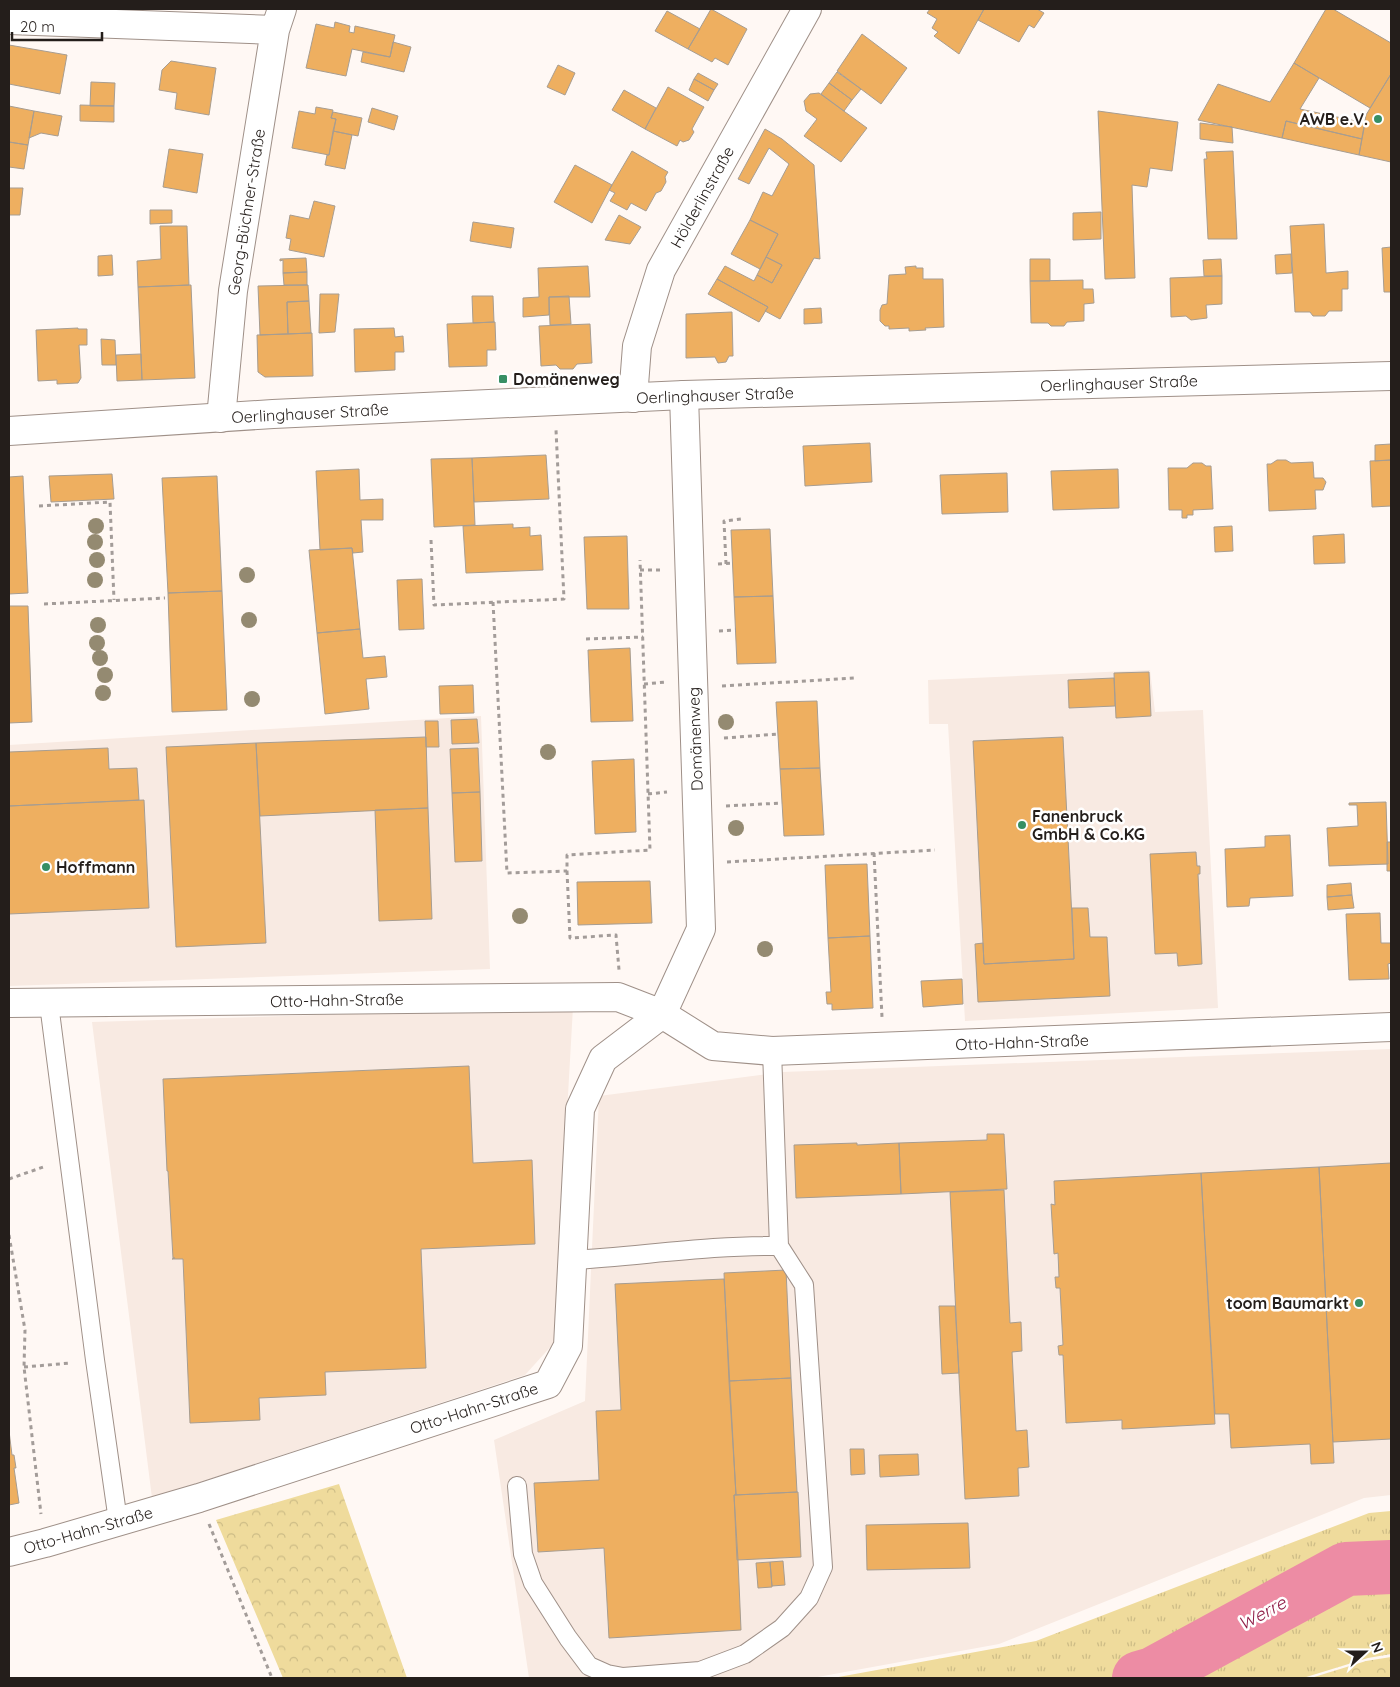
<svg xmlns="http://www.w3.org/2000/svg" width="1400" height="1687" font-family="Quicksand,sans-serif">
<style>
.built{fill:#f8eae2}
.grass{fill:url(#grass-tufts)}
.park{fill:url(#park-crowns)}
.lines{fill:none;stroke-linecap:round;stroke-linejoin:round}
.river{stroke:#ed8ca4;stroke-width:54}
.building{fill:#eeaf60;stroke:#a79d91}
.lane-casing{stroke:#9f9088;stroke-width:20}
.street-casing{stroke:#9f9088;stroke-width:30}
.secondary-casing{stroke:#9f9088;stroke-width:30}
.path{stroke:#a39c99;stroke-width:3;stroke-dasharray:4 4;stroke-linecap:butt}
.lane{stroke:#fff;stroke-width:18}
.street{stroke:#fff;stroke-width:28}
.secondary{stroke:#fff;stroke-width:28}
.tree{fill:#948a71}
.poi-dot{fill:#378f64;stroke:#fff;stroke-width:2}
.labels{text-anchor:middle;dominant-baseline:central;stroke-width:5;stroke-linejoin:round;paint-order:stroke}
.poi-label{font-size:16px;font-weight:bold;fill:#241e1b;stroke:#fff;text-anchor:start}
.street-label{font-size:16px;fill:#241e1b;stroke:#fff}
.water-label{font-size:18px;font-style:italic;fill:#901f48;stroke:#fff}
</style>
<defs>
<pattern id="grass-tufts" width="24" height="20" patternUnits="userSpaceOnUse" patternTransform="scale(1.25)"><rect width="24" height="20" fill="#efdb9c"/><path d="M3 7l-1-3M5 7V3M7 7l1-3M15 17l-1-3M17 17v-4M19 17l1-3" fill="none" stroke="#cdbc86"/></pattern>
<pattern id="park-crowns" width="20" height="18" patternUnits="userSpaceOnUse" patternTransform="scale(1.25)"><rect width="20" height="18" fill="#efdb9c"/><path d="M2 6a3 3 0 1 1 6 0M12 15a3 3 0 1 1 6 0" fill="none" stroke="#cdbc86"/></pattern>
</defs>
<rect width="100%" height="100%" fill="#fff8f4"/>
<path class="built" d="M 1150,670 L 1155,712 L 1203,710 L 1218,1008 L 965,1021 L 948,724 L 929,724 L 928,680 Z
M 481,716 L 490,969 L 9,986 L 9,745 Z
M 573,1007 L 554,1343 L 525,1375 L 152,1498 L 92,1022 Z
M 1391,1049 L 1391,1495 L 1364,1498 L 999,1644 L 812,1678 L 529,1678 L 494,1440 L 585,1401 L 599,1096 L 783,1072 Z"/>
<path class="grass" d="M 1391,1511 L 1391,1654 L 1368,1658 L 1303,1678 L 833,1678 L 1036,1641 L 1369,1513 Z"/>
<path class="park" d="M 339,1484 L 407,1678 L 283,1678 L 216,1520 Z
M 1391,1657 L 1391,1678 L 1311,1678 L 1366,1661 Z"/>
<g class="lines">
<path class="river" d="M 1139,1678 L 1153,1674 L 1346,1569 L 1391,1567"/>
</g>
<path class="building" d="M 711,9 L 747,29 L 728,65 L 715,58 L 712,62 L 688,49 Z
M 930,9 L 984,9 L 959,54 L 934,36 L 938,32 L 932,28 L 937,19 L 927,13 Z
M 984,9 L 1037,9 L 1044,13 L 1034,28 L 1029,25 L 1019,42 L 978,20 Z
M 1326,9 L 1333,9 L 1391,43 L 1391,74 L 1370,108 L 1294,63 Z
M 667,11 L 700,29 L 688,49 L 655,31 Z
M 335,22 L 350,26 L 349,32 L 354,33 L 355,26 L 395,35 L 390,57 L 352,49 L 346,76 L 306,68 L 316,24 L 334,28 Z
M 862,34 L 907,68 L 881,104 L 837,71 Z
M 393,42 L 411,47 L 404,72 L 361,62 L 363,52 L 390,57 Z
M 9,45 L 67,55 L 60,94 L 9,84 Z
M 171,61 L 216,68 L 209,115 L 175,109 L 177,93 L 159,90 L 162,70 Z
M 1294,63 L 1319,78 L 1300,109 L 1365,123 L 1362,139 L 1286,121 L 1282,138 L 1198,120 L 1218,84 L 1270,102 Z
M 558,65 L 575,73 L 565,95 L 547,87 Z
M 837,72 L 861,89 L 852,100 L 829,83 Z
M 698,73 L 718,84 L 714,90 L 694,79 Z
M 1391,74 L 1391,162 L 1359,155 L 1366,115 Z
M 694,79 L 714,90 L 708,101 L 689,90 Z
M 91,82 L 115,83 L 114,106 L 90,106 Z
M 829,83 L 852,100 L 844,111 L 821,94 Z
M 668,87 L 704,107 L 692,129 L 694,132 L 689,140 L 683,142 L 680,140 L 677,146 L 645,129 Z
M 624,90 L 656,108 L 645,129 L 612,110 Z
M 819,93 L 867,128 L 841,162 L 804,136 L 817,119 L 806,111 L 804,101 L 810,94 Z
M 80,105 L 114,106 L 114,122 L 80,121 Z
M 9,106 L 34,111 L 28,145 L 9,142 Z
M 316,107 L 333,110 L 331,118 L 336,119 L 329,155 L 292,148 L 299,111 L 315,114 Z
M 372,108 L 398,116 L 394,130 L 368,122 Z
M 34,111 L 62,116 L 58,136 L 41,133 L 29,138 Z
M 1098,111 L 1178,122 L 1172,171 L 1150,168 L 1147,187 L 1132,185 L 1135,278 L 1105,279 Z
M 333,112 L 362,118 L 358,136 L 333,131 L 336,119 L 331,118 Z
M 1286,121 L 1362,139 L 1359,155 L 1282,138 Z
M 1200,123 L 1232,127 L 1233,143 L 1200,139 Z
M 765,129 L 782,139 L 814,165 L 820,259 L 814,258 L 780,319 L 765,311 L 768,307 L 717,279 L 725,266 L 754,281 L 757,275 L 772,283 L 782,265 L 766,257 L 778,234 L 750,220 L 763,192 L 772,196 L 789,164 L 769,148 L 749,184 L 738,179 Z
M 333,131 L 352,135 L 345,169 L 325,165 L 327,155 L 329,155 Z
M 9,142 L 28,145 L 24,169 L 9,167 Z
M 169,149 L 203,154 L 197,193 L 163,187 Z
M 632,151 L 668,172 L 665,177 L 666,182 L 661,191 L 656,193 L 646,211 L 631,203 L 627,210 L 610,201 L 615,193 L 609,190 Z
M 1233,151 L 1237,239 L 1208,239 L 1204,159 L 1207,159 L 1206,152 Z
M 575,165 L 612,185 L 592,223 L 554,202 Z
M 9,188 L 23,188 L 20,215 L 9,215 Z
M 314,201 L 335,206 L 324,257 L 289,250 L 291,239 L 286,238 L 290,215 L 309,219 Z
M 150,210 L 172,210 L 172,223 L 150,224 Z
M 1101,212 L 1101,239 L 1073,240 L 1073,213 Z
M 619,215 L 641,227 L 630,244 L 605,240 Z
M 750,220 L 778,234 L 760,269 L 731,254 Z
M 473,222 L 514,228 L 511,248 L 470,241 Z
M 1324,224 L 1326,273 L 1348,271 L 1348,289 L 1342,289 L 1342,311 L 1329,311 L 1325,316 L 1313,316 L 1310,312 L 1295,312 L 1290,226 Z
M 160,226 L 187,226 L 189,285 L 138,287 L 137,261 L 161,259 Z
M 1391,247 L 1391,292 L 1384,292 L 1382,248 Z
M 1291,254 L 1292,273 L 1276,274 L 1275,255 Z
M 112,255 L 113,275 L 98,276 L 98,256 Z
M 766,257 L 782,265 L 772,283 L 757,275 Z
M 306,258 L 307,272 L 283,273 L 283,260 L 280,261 L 280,259 Z
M 1030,259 L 1050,259 L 1050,281 L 1030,281 Z
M 1221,259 L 1222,276 L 1204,276 L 1203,260 Z
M 588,266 L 590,297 L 549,297 L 549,315 L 523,317 L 523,298 L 539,297 L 538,268 Z
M 916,266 L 916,268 L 923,268 L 923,279 L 943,279 L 944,327 L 925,328 L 926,330 L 909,331 L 909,328 L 889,329 L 889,326 L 885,326 L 880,321 L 880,310 L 882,305 L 887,304 L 889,275 L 906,274 L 905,267 Z
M 307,272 L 307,285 L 284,285 L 283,273 Z
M 1222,276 L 1222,304 L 1206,305 L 1207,318 L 1191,320 L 1186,316 L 1171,317 L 1170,278 Z
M 717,279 L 768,307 L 759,322 L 708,294 Z
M 1083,280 L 1083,289 L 1093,289 L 1094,303 L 1084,304 L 1084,321 L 1067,322 L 1064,326 L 1051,326 L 1048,323 L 1031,323 L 1030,281 Z
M 191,285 L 195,378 L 142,380 L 138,287 Z
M 308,285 L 309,301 L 287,302 L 288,334 L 260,335 L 258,286 Z
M 320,294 L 339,294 L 335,332 L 319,333 Z
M 472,296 L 493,296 L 494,322 L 473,323 Z
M 569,296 L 571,324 L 550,325 L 549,297 Z
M 309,301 L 311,333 L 288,334 L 287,302 Z
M 821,308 L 822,323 L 804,324 L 804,309 Z
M 732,312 L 733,356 L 729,356 L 726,362 L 718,363 L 715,357 L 686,358 L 686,314 Z
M 495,322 L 496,350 L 487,350 L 487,366 L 449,367 L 447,324 Z
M 590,324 L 592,363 L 577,364 L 573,369 L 560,369 L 556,365 L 541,366 L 539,326 Z
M 78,328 L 78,329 L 87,329 L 87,345 L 79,345 L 81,378 L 78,383 L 57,384 L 57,380 L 38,381 L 36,330 Z
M 394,328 L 395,337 L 403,336 L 404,352 L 395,352 L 395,370 L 355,372 L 354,329 Z
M 312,333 L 313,376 L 265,377 L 258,372 L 257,335 Z
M 101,339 L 115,340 L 116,365 L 102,365 Z
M 141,354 L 142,380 L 117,381 L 116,355 Z
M 870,443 L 872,482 L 805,486 L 803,446 Z
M 1391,444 L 1391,460 L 1375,461 L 1375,445 Z
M 546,455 L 549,499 L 474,502 L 472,458 Z
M 472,458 L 475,525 L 434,527 L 431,459 Z
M 1277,460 L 1286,460 L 1291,463 L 1313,462 L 1314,478 L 1323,478 L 1326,482 L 1323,490 L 1315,490 L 1316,509 L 1269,511 L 1267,464 L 1271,464 Z
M 1391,460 L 1391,506 L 1372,507 L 1370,461 Z
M 1193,463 L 1202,463 L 1206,466 L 1211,466 L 1213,509 L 1193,510 L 1193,515 L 1187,515 L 1187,518 L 1182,518 L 1182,510 L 1169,510 L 1168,468 L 1187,468 Z
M 359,469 L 360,500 L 383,499 L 383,520 L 361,520 L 363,552 L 353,553 L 352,548 L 320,550 L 316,471 Z
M 1118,469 L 1119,508 L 1053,510 L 1051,471 Z
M 1007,473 L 1008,512 L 942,514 L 940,475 Z
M 112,474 L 114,499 L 51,502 L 49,476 Z
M 23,476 L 28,593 L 9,594 L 9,477 Z
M 217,476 L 222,591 L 168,593 L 162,478 Z
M 513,524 L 513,528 L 530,527 L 530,536 L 541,535 L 543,570 L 466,573 L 463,526 Z
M 1232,526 L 1233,551 L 1215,552 L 1214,527 Z
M 770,529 L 773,596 L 734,597 L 731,530 Z
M 1344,534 L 1345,563 L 1314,564 L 1313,536 Z
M 627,536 L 629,609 L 587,609 L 584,537 Z
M 352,548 L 360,629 L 317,633 L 309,550 Z
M 422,579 L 424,629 L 399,630 L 397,580 Z
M 222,591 L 227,710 L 172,712 L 168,593 Z
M 773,596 L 776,663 L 737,664 L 734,597 Z
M 9,606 L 28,606 L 32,722 L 9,723 Z
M 360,629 L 363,658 L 385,656 L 387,677 L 366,679 L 369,709 L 325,714 L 317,633 Z
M 630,648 L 633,721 L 591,722 L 588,650 Z
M 1149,672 L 1151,716 L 1116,718 L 1114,673 Z
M 1114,678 L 1115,706 L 1069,708 L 1068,680 Z
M 473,685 L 474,713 L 440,714 L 439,686 Z
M 817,701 L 820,768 L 780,769 L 776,702 Z
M 477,719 L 479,743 L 452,744 L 451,720 Z
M 425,721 L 438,721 L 439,747 L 426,747 Z
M 426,737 L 428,808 L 260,816 L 256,743 Z
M 1063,737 L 1074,959 L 984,964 L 973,741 Z
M 256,743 L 266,943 L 176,947 L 166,747 Z
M 108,748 L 109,769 L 137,768 L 139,800 L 9,806 L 9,752 Z
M 478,748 L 480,792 L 452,793 L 450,749 Z
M 634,759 L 636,832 L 595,834 L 592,761 Z
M 820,768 L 824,835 L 784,836 L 780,769 Z
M 480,792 L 482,861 L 455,862 L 452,793 Z
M 144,800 L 149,908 L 9,914 L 9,806 Z
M 1386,802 L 1388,864 L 1329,866 L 1327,828 L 1358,826 L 1357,805 L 1349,805 L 1349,803 Z
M 428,808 L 432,919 L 379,921 L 375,810 Z
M 1290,835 L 1293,896 L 1250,898 L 1249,906 L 1227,907 L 1225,849 L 1265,847 L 1265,836 Z
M 1387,842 L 1391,842 L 1391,871 L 1387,871 Z
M 1196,852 L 1197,866 L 1200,866 L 1200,874 L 1198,874 L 1202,964 L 1178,966 L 1177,953 L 1155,954 L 1150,854 Z
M 867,864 L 870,936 L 828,938 L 825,865 Z
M 650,881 L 652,923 L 578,925 L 577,882 Z
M 1351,883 L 1352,895 L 1327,897 L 1327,885 Z
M 1352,895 L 1354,908 L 1328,910 L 1327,897 Z
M 1072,908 L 1088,908 L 1090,937 L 1107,937 L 1110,996 L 978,1002 L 975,944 L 983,943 L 984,964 L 1074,959 Z
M 1380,913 L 1381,943 L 1391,943 L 1391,963 L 1388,964 L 1389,979 L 1349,980 L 1346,914 Z
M 870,936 L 873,1008 L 832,1010 L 832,1004 L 827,1004 L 826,992 L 831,992 L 828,938 Z
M 962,979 L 963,1004 L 923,1007 L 921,981 Z
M 469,1066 L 473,1163 L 532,1160 L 535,1244 L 421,1249 L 426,1368 L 325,1372 L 326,1395 L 259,1398 L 260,1420 L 190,1423 L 183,1259 L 172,1259 L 175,1258 L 173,1258 L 168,1171 L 167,1171 L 163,1079 Z
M 987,1134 L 1004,1134 L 1007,1189 L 901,1194 L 899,1143 L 987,1140 Z
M 857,1143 L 857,1145 L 899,1143 L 901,1194 L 796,1198 L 794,1145 Z
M 1391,1163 L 1391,1439 L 1333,1442 L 1319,1167 Z
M 1319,1167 L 1334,1463 L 1311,1464 L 1310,1444 L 1231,1448 L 1229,1414 L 1215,1414 L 1201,1173 Z
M 1201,1173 L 1215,1424 L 1122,1429 L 1122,1420 L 1066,1423 L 1063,1355 L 1059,1355 L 1058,1346 L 1063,1345 L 1060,1288 L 1056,1288 L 1055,1277 L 1059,1277 L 1058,1253 L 1054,1254 L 1051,1204 L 1055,1205 L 1054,1181 Z
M 1004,1190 L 1010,1323 L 1021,1322 L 1022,1351 L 1012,1352 L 1016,1431 L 1027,1430 L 1029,1467 L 1018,1468 L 1019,1496 L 965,1499 L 950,1192 Z
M 786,1270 L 791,1378 L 729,1381 L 724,1273 Z
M 724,1279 L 736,1495 L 734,1495 L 738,1560 L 741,1630 L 609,1638 L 604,1548 L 538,1552 L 534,1483 L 599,1480 L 596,1411 L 621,1410 L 615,1284 Z
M 939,1306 L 955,1306 L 959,1373 L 942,1374 Z
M 791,1378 L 797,1492 L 736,1495 L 729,1381 Z
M 9,1431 L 12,1455 L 14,1455 L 16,1468 L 14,1468 L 19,1503 L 9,1505 Z
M 850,1449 L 864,1449 L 865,1474 L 851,1475 Z
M 918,1454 L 919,1475 L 880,1477 L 879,1455 Z
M 798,1492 L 801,1557 L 737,1560 L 734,1495 Z
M 968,1523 L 970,1568 L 867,1570 L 866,1525 Z
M 783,1561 L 785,1585 L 772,1586 L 770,1562 Z
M 770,1562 L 772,1587 L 758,1588 L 756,1563 Z"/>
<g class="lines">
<defs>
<path id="lane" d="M 49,1004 L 95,1360 L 118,1521
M 572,1260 C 641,1256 710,1245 779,1246 L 772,1051
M 517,1486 L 523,1554 L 533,1583 L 568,1638 L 589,1666 L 607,1674 L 623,1677 L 700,1671 L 745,1654 L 782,1628 L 809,1598 L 823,1567 L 804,1285 L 779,1246"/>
<path id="street" d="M 9,20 L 275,30
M 633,398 L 637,346 L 661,270 L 807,9
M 221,418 L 233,291 L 275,30 L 282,9
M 9,1003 L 618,997 L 662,1014 L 713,1046 L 772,1051 L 1391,1027
M 9,1552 L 45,1543 L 199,1498 L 548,1384 L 568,1346 L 580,1109 L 603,1059 L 662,1014 L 701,929 L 684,395"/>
<path id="secondary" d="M 9,431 L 273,414 L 684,395 L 1391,376"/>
</defs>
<use href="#lane" class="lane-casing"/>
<use href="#street" class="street-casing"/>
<use href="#secondary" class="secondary-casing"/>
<path class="path" d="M 39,506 L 110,502 L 114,600
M 431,540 L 434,605 L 564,599 L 556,430
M 718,564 L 733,563
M 726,564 L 724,521 L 741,519
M 640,570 L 662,570
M 493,602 L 507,873 L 567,871 L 567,855 L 650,850 L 640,560
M 44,604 L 165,598
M 719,631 L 736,630
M 586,639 L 643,637
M 644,684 L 666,682
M 722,686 L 854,678
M 724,738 L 779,734
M 648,794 L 667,792
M 726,806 L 782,803
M 874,853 L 882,1017
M 727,862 L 935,850
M 567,871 L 570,938 L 616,935 L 619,970
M 9,1179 L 46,1166
M 9,1235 L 25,1330 L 24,1367 L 41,1514
M 24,1367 L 71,1363
M 209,1524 L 272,1678"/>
<use href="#lane" class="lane"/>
<use href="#street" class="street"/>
<use href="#secondary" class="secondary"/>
</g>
<g class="tree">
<circle cx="96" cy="526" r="8"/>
<circle cx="95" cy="542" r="8"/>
<circle cx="97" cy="560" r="8"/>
<circle cx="247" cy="575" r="8"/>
<circle cx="95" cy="580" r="8"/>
<circle cx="249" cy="620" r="8"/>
<circle cx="98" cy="625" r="8"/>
<circle cx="97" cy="643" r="8"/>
<circle cx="100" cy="658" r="8"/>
<circle cx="105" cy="675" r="8"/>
<circle cx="103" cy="693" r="8"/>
<circle cx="252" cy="699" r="8"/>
<circle cx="726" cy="722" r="8"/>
<circle cx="548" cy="752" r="8"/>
<circle cx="736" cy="828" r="8"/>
<circle cx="520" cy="916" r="8"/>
<circle cx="765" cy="949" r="8"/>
</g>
<g class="poi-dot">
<circle cx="1378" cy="119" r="5"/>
<rect x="498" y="374" width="10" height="10" rx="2.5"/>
<circle cx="1022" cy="825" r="5"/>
<circle cx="46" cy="867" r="5"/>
<circle cx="1359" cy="1303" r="5"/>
</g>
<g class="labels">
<g class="poi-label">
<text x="1368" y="119" text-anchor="end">AWB e.V.</text>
<text x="513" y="379">Domänenweg</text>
<text x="1032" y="816">Fanenbruck<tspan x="1032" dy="18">GmbH &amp; Co.KG</tspan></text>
<text x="56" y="867">Hoffmann</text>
<text x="1349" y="1303" text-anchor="end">toom Baumarkt</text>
</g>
<g class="street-label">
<text transform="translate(702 197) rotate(-61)">Hölderlinstraße</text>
<text transform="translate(246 212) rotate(-81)">Georg-Büchner-Straße</text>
<text transform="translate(1119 383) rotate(-2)">Oerlinghauser Straße</text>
<text transform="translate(715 395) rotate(-2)">Oerlinghauser Straße</text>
<text transform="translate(310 413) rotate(-3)">Oerlinghauser Straße</text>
<text transform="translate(695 739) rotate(-92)">Domänenweg</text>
<text transform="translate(337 1000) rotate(-1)">Otto-Hahn-Straße</text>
<text transform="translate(1022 1042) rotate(-2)">Otto-Hahn-Straße</text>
<text transform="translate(474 1408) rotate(-18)">Otto-Hahn-Straße</text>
<text transform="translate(88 1530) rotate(-16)">Otto-Hahn-Straße</text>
</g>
<g class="water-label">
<text transform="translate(1262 1613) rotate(-28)">Werre</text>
</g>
</g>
<rect width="1400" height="1687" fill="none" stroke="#241e1b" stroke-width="20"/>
<g transform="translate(1365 1652) rotate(69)" stroke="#ffffff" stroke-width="4" paint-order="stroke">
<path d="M0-4L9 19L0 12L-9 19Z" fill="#241e1b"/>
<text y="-8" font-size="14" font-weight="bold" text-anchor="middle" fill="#241e1b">N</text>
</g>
<path d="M12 32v8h90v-8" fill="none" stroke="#241e1b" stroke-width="2.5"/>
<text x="20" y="32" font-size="15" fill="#241e1b" stroke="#ffffff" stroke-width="4" paint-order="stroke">20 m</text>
</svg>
